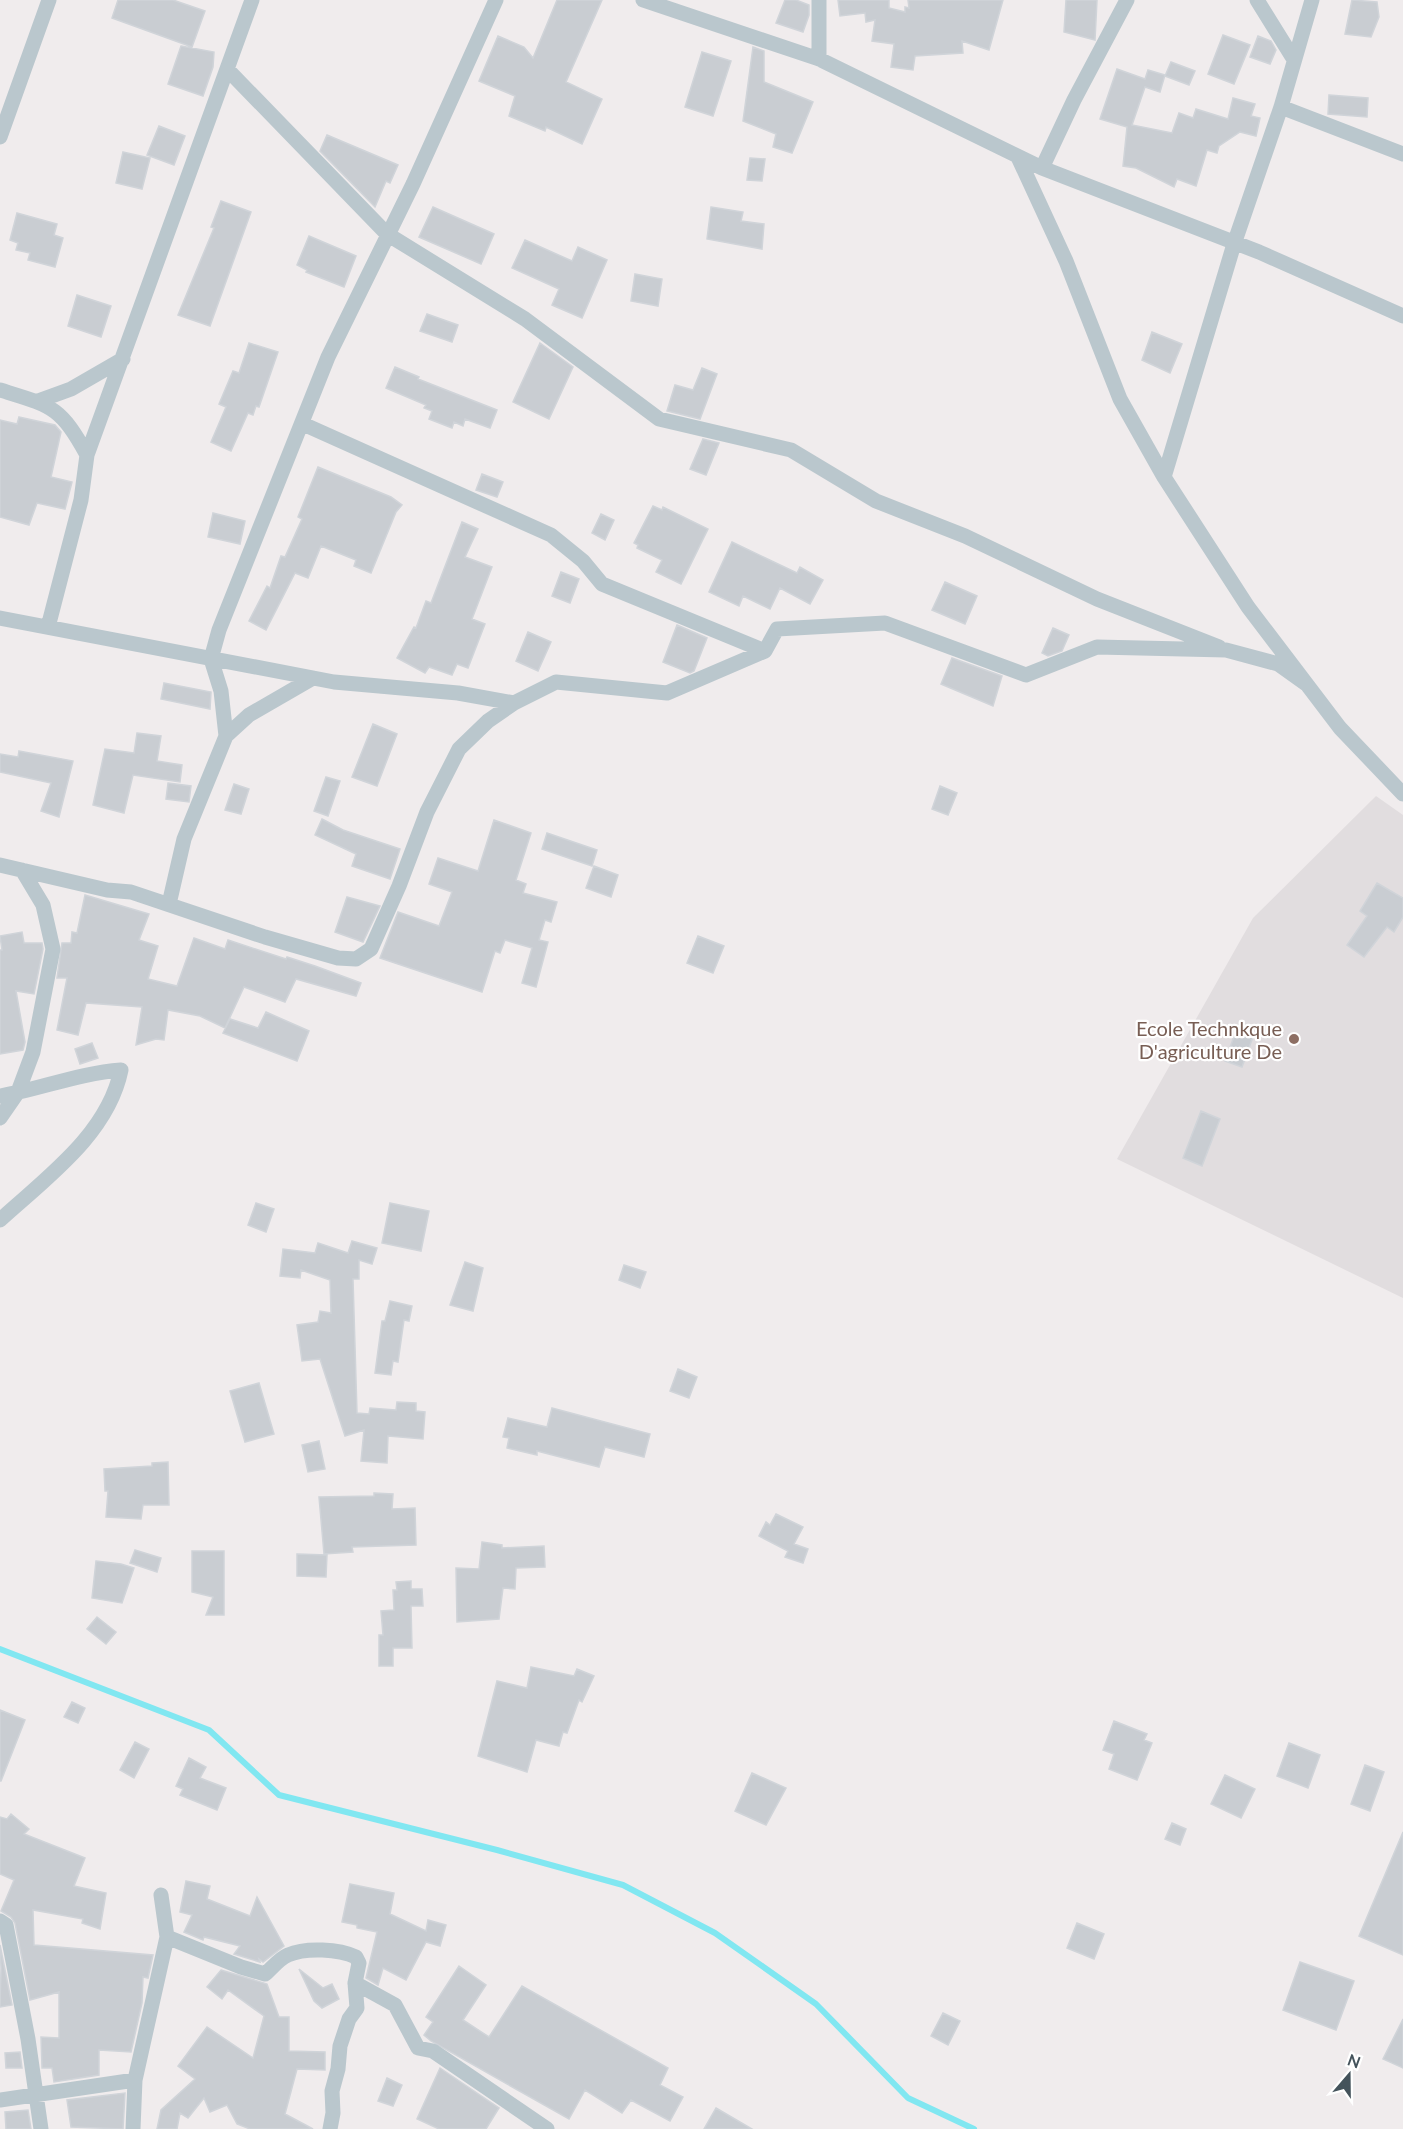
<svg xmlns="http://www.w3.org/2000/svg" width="1403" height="2129" font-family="Lato,sans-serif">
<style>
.education{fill:#e1dddf}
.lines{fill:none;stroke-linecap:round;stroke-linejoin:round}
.stream{stroke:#81e7f1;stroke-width:6}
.building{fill:#c9cdd2;stroke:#d0d4d9;stroke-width:1.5}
.minor{stroke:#bac7cd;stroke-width:15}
.education-dot{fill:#8d6e63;stroke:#fff;stroke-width:2}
.labels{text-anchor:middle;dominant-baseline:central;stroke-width:4.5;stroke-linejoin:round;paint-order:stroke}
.education-label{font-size:20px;fill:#785e54;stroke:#fff;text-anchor:end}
</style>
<rect width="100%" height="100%" fill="#f0eced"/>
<path class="education" d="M 1376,796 L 1403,815 L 1403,1298 L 1117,1159 L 1253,918 Z"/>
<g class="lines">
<path class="stream" d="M 0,1649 L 209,1730 L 279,1795 L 497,1850 L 623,1885 L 715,1933 L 816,2004 L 908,2098 L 974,2129"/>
</g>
<path class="building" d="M 118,0 L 173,0 L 205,11 L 192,47 L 112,18 Z
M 557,0 L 602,0 L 566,82 L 602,99 L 582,144 L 546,127 L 545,131 L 509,116 L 515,96 L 479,81 L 498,36 L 524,47 L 533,58 Z
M 785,0 L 796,0 L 809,5 L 809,15 L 803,32 L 776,23 Z
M 838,0 L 889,0 L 889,8 L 905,12 L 905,7 L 909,8 L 908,0 L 1003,0 L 989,50 L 962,41 L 963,53 L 915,56 L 913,70 L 891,67 L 894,44 L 872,41 L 875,20 L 866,22 L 865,13 L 840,16 Z
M 1066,0 L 1097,0 L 1095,40 L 1064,32 Z
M 1352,0 L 1377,2 L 1379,17 L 1371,37 L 1345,34 Z
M 1223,35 L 1250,45 L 1234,84 L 1208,74 Z
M 1258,36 L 1271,41 L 1276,50 L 1270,64 L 1250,57 Z
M 181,46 L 214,52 L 213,67 L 203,96 L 168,84 Z
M 753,47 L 764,51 L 764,82 L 813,102 L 792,153 L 773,147 L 776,134 L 743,121 Z
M 702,52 L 731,61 L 713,116 L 685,107 Z
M 1171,62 L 1195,71 L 1189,85 L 1165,76 Z
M 1117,69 L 1145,79 L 1148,70 L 1165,75 L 1160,92 L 1145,87 L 1132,125 L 1172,133 L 1179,113 L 1193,118 L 1196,109 L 1228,119 L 1233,98 L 1255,104 L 1251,116 L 1260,118 L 1256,136 L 1240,132 L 1219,146 L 1217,153 L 1207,150 L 1196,186 L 1177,179 L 1174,187 L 1136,168 L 1123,166 L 1127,127 L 1100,119 Z
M 1329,95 L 1368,98 L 1367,117 L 1328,114 Z
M 159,126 L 185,136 L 174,165 L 147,155 Z
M 327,135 L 398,165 L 390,183 L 386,181 L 375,207 L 320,151 Z
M 123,152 L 150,158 L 142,189 L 116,183 Z
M 750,158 L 765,159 L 762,181 L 747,180 Z
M 221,201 L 251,212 L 210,326 L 178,315 L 214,228 L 211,227 Z
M 433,207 L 494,234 L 481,264 L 419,237 Z
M 711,207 L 743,212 L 741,221 L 764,224 L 762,249 L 707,239 Z
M 17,213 L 57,224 L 54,235 L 63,238 L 55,267 L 28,260 L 30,253 L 16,250 L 18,243 L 10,240 Z
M 309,236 L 356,256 L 344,287 L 306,272 L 307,270 L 297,265 Z
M 525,240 L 572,261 L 578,247 L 607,260 L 582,318 L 552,305 L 559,289 L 512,268 Z
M 635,274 L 662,279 L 658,306 L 631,301 Z
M 77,295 L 111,306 L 101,337 L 68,326 Z
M 427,314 L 458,325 L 452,342 L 420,331 Z
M 1152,332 L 1182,344 L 1170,373 L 1142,360 Z
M 249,343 L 278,352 L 259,407 L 256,406 L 253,415 L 248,413 L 231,451 L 211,442 L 226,407 L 219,404 L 233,371 L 239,373 Z
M 540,343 L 573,367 L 549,419 L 513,402 Z
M 395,367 L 419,377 L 418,379 L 497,410 L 490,428 L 465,419 L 463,426 L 454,422 L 452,428 L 429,419 L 432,411 L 424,408 L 426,405 L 386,388 Z
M 702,368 L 717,374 L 700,419 L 667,411 L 675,385 L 693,390 Z
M 19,417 L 55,425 L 61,432 L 51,477 L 72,482 L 65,509 L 37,503 L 29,525 L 0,517 L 0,420 L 17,424 Z
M 703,439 L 719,443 L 706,475 L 690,469 Z
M 318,467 L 391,497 L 402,505 L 396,512 L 371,573 L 354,566 L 356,560 L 321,546 L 308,578 L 295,573 L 266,630 L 249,621 L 267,586 L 270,588 L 281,556 L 285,557 L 302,519 L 298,517 Z
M 482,474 L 503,482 L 497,497 L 476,490 Z
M 653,506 L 662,510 L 663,507 L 708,529 L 681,584 L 656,572 L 662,560 L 637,548 L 638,545 L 634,543 Z
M 213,513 L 245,521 L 240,544 L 208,537 Z
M 601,514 L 614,520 L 605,540 L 592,533 Z
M 462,522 L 478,529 L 465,557 L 492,567 L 472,619 L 485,624 L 468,668 L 457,664 L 452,675 L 429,667 L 425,673 L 397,658 L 414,627 L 416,628 L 426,601 L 431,603 Z
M 732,542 L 797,573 L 800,567 L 823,580 L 810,604 L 780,588 L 770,609 L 743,596 L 739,606 L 709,592 Z
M 561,572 L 579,579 L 570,603 L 552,596 Z
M 945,582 L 977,596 L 965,624 L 932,610 Z
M 677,625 L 707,638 L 694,671 L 690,673 L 663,662 Z
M 1053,628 L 1069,635 L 1062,651 L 1048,656 L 1042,653 Z
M 528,632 L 551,642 L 538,671 L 516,661 Z
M 952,658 L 1002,676 L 993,706 L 941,684 Z
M 164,683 L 211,692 L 210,709 L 161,699 Z
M 373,724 L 397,734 L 377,786 L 352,777 Z
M 137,733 L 161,736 L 157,761 L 182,765 L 180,782 L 133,775 L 124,813 L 93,805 L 105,749 L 134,753 Z
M 19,751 L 73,761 L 59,817 L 41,811 L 51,783 L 0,772 L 0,754 L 18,757 Z
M 326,777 L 340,781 L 328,816 L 314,811 Z
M 168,783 L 191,786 L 189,802 L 166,799 Z
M 234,784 L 249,789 L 241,814 L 225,810 Z
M 940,786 L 957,793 L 948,815 L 932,809 Z
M 322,819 L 343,830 L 400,849 L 390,879 L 352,866 L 356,854 L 315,835 Z
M 494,820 L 531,833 L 516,880 L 526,884 L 523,893 L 557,902 L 551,922 L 545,920 L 539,940 L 548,942 L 536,987 L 522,983 L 532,948 L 505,940 L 500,953 L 495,951 L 482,992 L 380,958 L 398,912 L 439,926 L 452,892 L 429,884 L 438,858 L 478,871 Z
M 547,833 L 597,850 L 592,866 L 542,849 Z
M 594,866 L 618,875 L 611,897 L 586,888 Z
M 1377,883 L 1403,898 L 1403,917 L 1394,932 L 1387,927 L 1364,957 L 1347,945 L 1367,916 L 1360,911 Z
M 85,895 L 149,914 L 139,940 L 158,946 L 148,979 L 177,986 L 194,938 L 225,949 L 228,940 L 286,959 L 287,957 L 315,966 L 361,983 L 356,996 L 296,979 L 285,1002 L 244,987 L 225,1028 L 200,1016 L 168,1010 L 164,1040 L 156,1039 L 136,1045 L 142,1007 L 86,1003 L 78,1035 L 57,1030 L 67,978 L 57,978 L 62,943 L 71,943 L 72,932 L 77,933 Z
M 347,897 L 380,906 L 363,942 L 335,932 Z
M 22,932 L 24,943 L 42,943 L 43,949 L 34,994 L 16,991 L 25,1042 L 23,1050 L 0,1054 L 0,950 L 2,950 L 0,936 Z
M 698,936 L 724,946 L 713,973 L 687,963 Z
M 266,1012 L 309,1031 L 297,1061 L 223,1033 L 230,1019 L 258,1028 Z
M 1236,1031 L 1253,1037 L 1242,1067 L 1225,1061 Z
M 92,1043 L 98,1058 L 80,1064 L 75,1049 Z
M 1201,1111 L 1220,1119 L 1202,1166 L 1183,1158 Z
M 256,1203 L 274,1209 L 266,1232 L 248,1225 Z
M 390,1203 L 429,1211 L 421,1251 L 382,1243 Z
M 352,1241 L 377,1248 L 372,1264 L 359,1260 L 359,1279 L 353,1279 L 357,1413 L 369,1414 L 370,1408 L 396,1410 L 397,1402 L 416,1403 L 416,1411 L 425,1412 L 423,1439 L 388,1436 L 387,1463 L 361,1461 L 364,1430 L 345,1436 L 320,1359 L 302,1361 L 297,1325 L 318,1322 L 320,1311 L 331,1313 L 330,1280 L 301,1270 L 300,1278 L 280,1276 L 283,1249 L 315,1253 L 318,1243 L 348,1253 Z
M 465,1262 L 483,1268 L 473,1311 L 450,1305 Z
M 624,1265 L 646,1272 L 640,1288 L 619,1280 Z
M 390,1301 L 412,1306 L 409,1321 L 404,1320 L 398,1362 L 393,1361 L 391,1375 L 375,1373 L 382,1321 L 385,1321 Z
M 678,1369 L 697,1377 L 689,1398 L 670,1391 Z
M 259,1383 L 274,1434 L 245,1442 L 230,1391 Z
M 552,1408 L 650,1434 L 644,1457 L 605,1447 L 599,1467 L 537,1451 L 537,1455 L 507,1448 L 509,1438 L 503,1437 L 508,1418 L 547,1427 Z
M 319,1441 L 325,1469 L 308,1472 L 302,1445 Z
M 168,1462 L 169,1505 L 143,1505 L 141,1519 L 106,1517 L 108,1491 L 105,1491 L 104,1469 L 152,1466 L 152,1463 Z
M 374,1493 L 393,1494 L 392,1509 L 415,1508 L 416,1545 L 352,1547 L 353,1552 L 324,1554 L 319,1497 L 374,1496 Z
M 776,1514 L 803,1527 L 794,1544 L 808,1549 L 803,1563 L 785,1557 L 788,1551 L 759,1536 L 766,1522 L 770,1525 Z
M 482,1542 L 502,1545 L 502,1548 L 544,1546 L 545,1567 L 516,1568 L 515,1589 L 503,1588 L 499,1619 L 457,1622 L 456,1568 L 479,1569 Z
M 135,1550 L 161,1558 L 157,1572 L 130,1563 Z
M 192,1551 L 224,1551 L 224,1615 L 206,1615 L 213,1597 L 192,1592 Z
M 297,1554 L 327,1555 L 326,1577 L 297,1576 Z
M 96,1561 L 121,1564 L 134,1568 L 122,1603 L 92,1598 Z
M 411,1581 L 411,1589 L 422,1589 L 423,1606 L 411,1606 L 412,1648 L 393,1648 L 393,1666 L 379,1666 L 379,1635 L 383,1635 L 381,1611 L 394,1610 L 393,1590 L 397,1590 L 396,1582 Z
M 97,1617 L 116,1632 L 106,1644 L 87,1629 Z
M 531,1667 L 574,1676 L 577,1669 L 594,1676 L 582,1702 L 579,1700 L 567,1733 L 563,1732 L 559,1746 L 536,1740 L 527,1772 L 478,1756 L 497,1681 L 527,1688 Z
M 72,1702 L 85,1708 L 78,1723 L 64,1717 Z
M 0,1710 L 25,1720 L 1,1781 L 0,1781 Z
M 1114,1721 L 1147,1734 L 1144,1740 L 1152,1743 L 1137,1780 L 1109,1769 L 1114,1754 L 1103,1750 Z
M 135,1742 L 149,1749 L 134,1778 L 120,1770 Z
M 1289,1743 L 1320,1755 L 1308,1788 L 1277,1776 Z
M 189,1758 L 206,1767 L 200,1778 L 226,1788 L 217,1810 L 180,1795 L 183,1789 L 176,1786 Z
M 1365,1765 L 1384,1772 L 1370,1811 L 1351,1804 Z
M 752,1773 L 786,1788 L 766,1825 L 735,1811 Z
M 1225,1775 L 1255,1789 L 1241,1818 L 1211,1804 Z
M 11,1814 L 29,1829 L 24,1834 L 85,1858 L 74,1886 L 106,1893 L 100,1929 L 82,1923 L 83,1919 L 33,1910 L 34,1945 L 153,1955 L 148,1978 L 143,1977 L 142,2003 L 131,2052 L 99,2050 L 99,2075 L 54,2082 L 52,2068 L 42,2068 L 41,2037 L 59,2038 L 59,1992 L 30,2000 L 15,1923 L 11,1917 L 1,1911 L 14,1880 L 0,1874 L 0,1817 L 7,1819 Z
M 1172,1823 L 1186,1829 L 1180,1845 L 1165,1839 Z
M 1403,1832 L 1403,1955 L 1359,1936 Z
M 186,1881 L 210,1886 L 207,1899 L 250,1916 L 257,1897 L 284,1946 L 263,1962 L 259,1959 L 260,1962 L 234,1954 L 240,1946 L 204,1937 L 203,1940 L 184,1932 L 192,1915 L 180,1912 Z
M 350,1884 L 394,1893 L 390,1914 L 426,1931 L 428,1920 L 446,1925 L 440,1946 L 426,1942 L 406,1980 L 383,1968 L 378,1985 L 366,1978 L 377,1932 L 357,1928 L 357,1925 L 342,1922 Z
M 1077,1923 L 1104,1934 L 1094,1959 L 1067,1948 Z
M 0,1945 L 12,2005 L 0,2007 L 1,1968 Z
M 1300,1962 L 1354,1981 L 1336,2030 L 1283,2010 Z
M 459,1966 L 486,1985 L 463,2020 L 489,2037 L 522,1986 L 668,2068 L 660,2085 L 683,2097 L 670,2121 L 631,2100 L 622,2113 L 585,2090 L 569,2119 L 431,2041 L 424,2035 L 433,2022 L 426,2017 Z
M 299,1969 L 323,1988 L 332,1984 L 339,1999 L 322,2008 L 314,2001 Z
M 221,1970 L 267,1984 L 279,2017 L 289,2017 L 289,2051 L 325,2052 L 325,2070 L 297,2069 L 285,2114 L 313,2129 L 250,2129 L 237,2124 L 227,2105 L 210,2112 L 204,2098 L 188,2118 L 180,2113 L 177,2129 L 157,2129 L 161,2110 L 195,2079 L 178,2066 L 207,2027 L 253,2058 L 264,2016 L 228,1990 L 222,1999 L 207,1987 Z
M 943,2013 L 960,2021 L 948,2045 L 931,2036 Z
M 1403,2019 L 1403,2068 L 1383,2059 Z
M 20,2052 L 22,2068 L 6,2068 L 5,2053 Z
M 440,2068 L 499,2108 L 486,2129 L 439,2129 L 417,2119 Z
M 387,2078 L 402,2085 L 393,2106 L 378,2101 Z
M 125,2093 L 123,2129 L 71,2127 L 67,2100 Z
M 716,2108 L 752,2129 L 704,2129 Z
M 28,2110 L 31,2129 L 6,2129 L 5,2112 Z"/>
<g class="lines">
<path class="minor" d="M 643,0 L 819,59 L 1042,168 L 1259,252 L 1403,316
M 1257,0 L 1293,58
M 819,59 L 819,0
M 227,69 L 387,234 L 525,319 L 659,419 L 791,450 L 876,501 L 965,536 L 1097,599 L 1219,647
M 1281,107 L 1403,154
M 0,137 L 49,0
M 1018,157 L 1066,261 L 1120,399 L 1164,477 L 1248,607 L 1340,728 L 1403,794
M 1042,168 L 1074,100 L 1127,0
M 0,390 C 52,406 60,406 87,455
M 38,401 L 71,389 L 123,359
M 303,424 L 551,535 L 583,561 L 602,584 L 765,651
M 1164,477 L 1234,244 L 1281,107 L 1312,0
M 0,618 L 334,682 L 458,693 L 514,703
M 48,627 L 81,500 L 87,455 L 252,0
M 226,736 L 221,691 L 211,659 L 219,630 L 328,357 L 413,184 L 496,0
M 0,865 L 107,890 L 131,892 L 265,937 L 338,958 L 356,959 L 371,949 L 399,886 L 427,812 L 459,749 L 488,721 L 514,703 L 556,682 L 667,693 L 765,651 L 777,629 L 885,623 L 1026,675 L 1097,647 L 1226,650 L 1278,664 L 1306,684
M 169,904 L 184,839 L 226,736 L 249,715 L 313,678
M 0,1096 C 40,1089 80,1073 121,1070 C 108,1134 46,1178 0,1220
M 0,1118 L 18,1092 L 33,1052 L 53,949 L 43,905 L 22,870
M 0,1921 L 6,1925 L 28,2039 L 41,2129
M 167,1937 L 241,1967 L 265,1974 C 272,1968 280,1958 288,1955 C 306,1947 339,1949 356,1957 L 359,1963 L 355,1983 L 395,2005 L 418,2048 L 433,2051 L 547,2129
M 0,2100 L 135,2080
M 133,2129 L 135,2080 L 167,1937 L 161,1895
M 330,2129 L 333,2113 L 332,2091 L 338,2069 L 340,2046 L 349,2019 L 357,2008 L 355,1983"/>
</g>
<circle class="education-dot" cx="1294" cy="1039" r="6"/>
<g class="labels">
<g class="education-label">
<text x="1282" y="1028">Ecole Technkque<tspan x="1282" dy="23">D'agriculture De</tspan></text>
</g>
</g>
<g transform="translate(1349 2075) rotate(20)" stroke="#ffffff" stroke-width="4.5" paint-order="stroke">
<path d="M0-4.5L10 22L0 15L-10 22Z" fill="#44535b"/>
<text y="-9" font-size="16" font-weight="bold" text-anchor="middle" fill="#44535b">N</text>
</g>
</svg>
